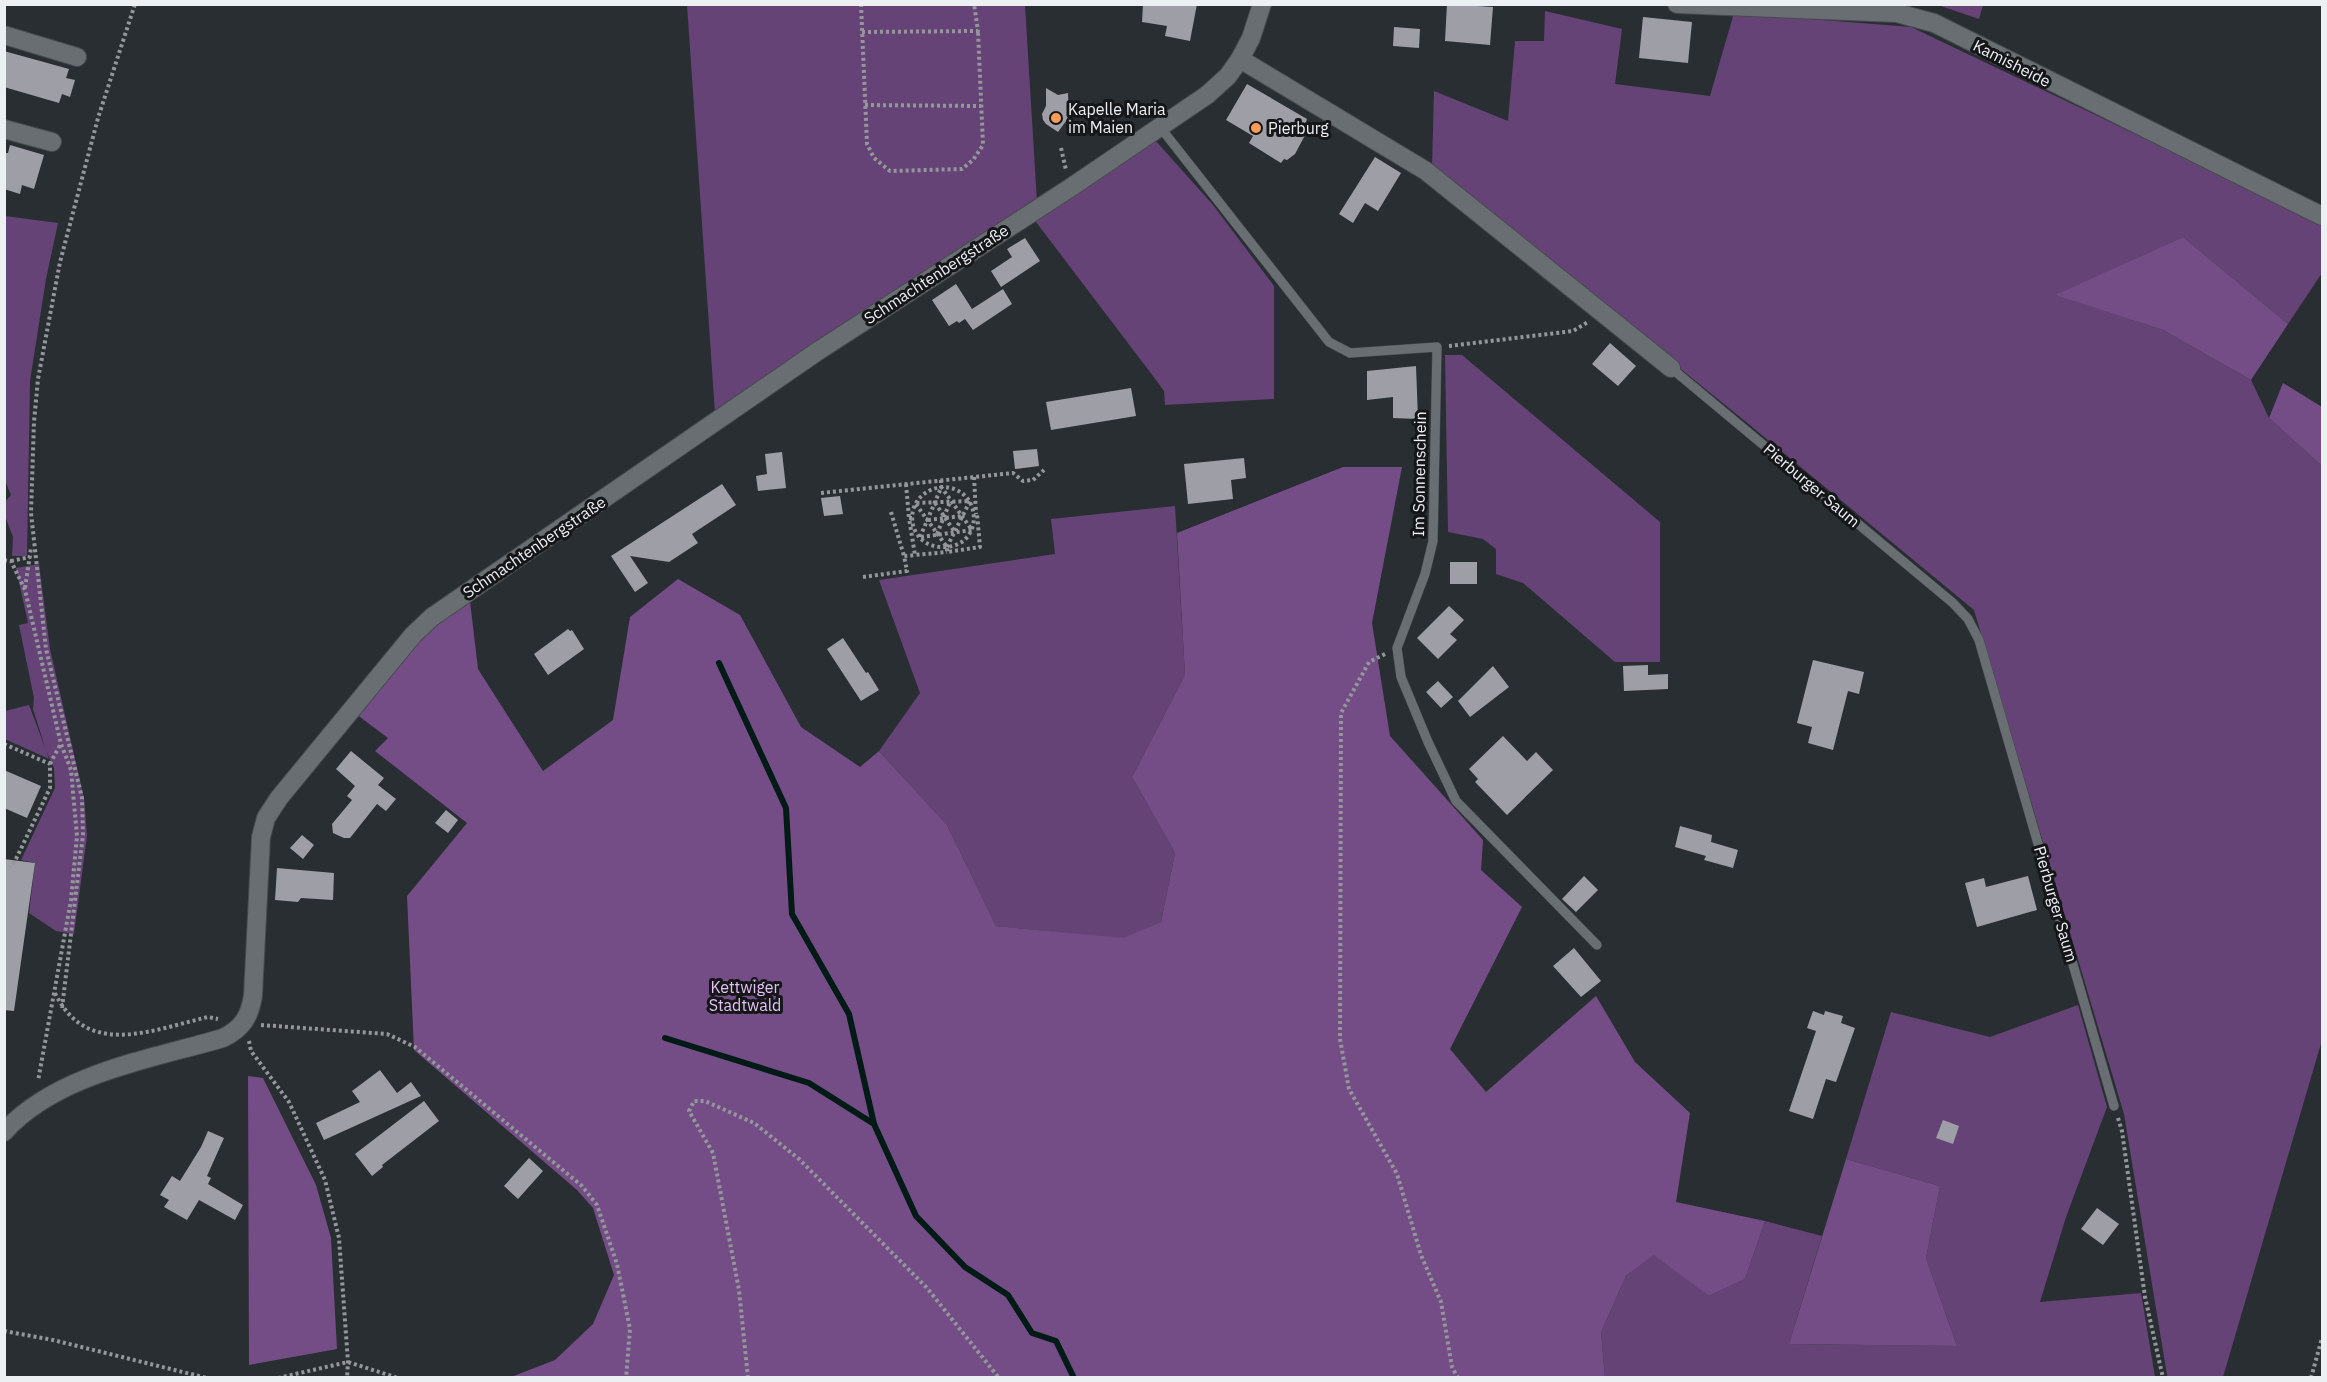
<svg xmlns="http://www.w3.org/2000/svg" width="2327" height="1382" font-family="'IBM Plex Sans',sans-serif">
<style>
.green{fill:#664377}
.forest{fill:#744d87}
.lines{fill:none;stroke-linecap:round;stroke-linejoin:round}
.stream{stroke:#001b16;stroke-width:6}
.building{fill:#9e9fa6}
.lane-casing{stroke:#474a4e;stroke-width:10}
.street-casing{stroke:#474a4e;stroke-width:20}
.secondary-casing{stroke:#474a4e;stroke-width:20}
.path{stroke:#93979a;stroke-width:4;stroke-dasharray:3 3;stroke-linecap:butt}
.lane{stroke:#696e73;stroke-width:9}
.street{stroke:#696e73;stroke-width:18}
.secondary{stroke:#696e73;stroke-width:18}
.poi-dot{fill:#fe9c58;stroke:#141618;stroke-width:2}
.labels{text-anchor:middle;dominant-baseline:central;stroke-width:6;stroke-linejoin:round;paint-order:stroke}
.street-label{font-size:16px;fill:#edf0f3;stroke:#141618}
.poi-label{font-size:16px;fill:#edf0f3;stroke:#141618;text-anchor:start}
.park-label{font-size:16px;fill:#e2c1f4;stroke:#141618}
</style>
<rect width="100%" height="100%" fill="#292e32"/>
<path class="green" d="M 687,5 L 1025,5 L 1037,202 L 715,413 Z
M 1938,5 L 1983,5 L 1979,19 Z
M 1545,11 L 1622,29 L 1615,84 L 1710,96 L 1734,13 L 1911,27 L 2322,223 L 2322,273 L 2288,324 L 2183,237 L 2056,295 L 2163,330 L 2251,380 L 2269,418 L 2322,466 L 2322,1040 L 2223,1377 L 2168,1378 L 2167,1375 L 2124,1114 L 1974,610 L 1745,421 L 1432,168 L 1434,91 L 1508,121 L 1515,41 L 1544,41 Z
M 1155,140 L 1213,205 L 1274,286 L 1274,399 L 1165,405 L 1164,391 L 1156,380 L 1033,218 Z
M 5,216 L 58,223 L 46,279 L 30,381 L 27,556 L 12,556 L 13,537 L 5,516 L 5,502 L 11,495 L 4,478 Z
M 1445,355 L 1462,355 L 1660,522 L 1660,662 L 1615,662 L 1523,583 L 1496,574 L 1496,549 L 1483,539 L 1448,532 Z
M 1175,506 L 1185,675 L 1132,777 L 1175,853 L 1161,922 L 1123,939 L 996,926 L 947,825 L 879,751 L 920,693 L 879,580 L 1055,554 L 1051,519 Z
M 39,564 L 50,649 L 84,798 L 87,836 L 74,934 L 56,931 L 29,913 L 35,863 L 21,860 L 55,788 L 54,768 L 46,750 L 49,759 L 5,739 L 5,711 L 29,705 L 46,750 L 33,709 L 34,698 L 19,625 L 28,623 L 16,568 Z
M 2078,1005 L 2107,1107 L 2066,1217 L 2040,1302 L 2141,1293 L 2155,1377 L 1605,1377 L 1601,1332 L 1626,1276 L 1655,1254 L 1709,1296 L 1745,1279 L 1765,1221 L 1822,1236 L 1789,1344 L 1957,1346 L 1926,1258 L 1940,1186 L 1846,1159 L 1891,1012 L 1990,1037 Z"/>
<path class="forest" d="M 2183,237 L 2288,324 L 2251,380 L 2163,330 L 2055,295 Z
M 2283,383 L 2322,407 L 2322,466 L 2269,418 Z
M 1343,467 L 1402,467 L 1372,623 L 1390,736 L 1483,840 L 1481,870 L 1522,907 L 1450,1049 L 1486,1092 L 1596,996 L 1635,1062 L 1690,1113 L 1676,1202 L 1765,1221 L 1745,1279 L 1709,1296 L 1654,1255 L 1626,1276 L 1601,1332 L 1605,1377 L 511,1377 L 555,1360 L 593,1324 L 614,1275 L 593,1208 L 577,1190 L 414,1050 L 407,896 L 467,823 L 375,751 L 388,738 L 356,714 L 419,637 L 470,601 L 478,669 L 543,771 L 613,720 L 630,617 L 678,579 L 740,615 L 801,727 L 860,767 L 879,751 L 947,825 L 996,926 L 1123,938 L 1161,922 L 1175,853 L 1132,777 L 1185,675 L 1177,533 Z
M 248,1076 L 263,1078 L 316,1185 L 331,1238 L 337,1349 L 249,1365 Z
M 1846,1159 L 1940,1186 L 1926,1258 L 1957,1346 L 1789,1344 Z"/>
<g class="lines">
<path class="stream" d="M 719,663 L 786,808 L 792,914 L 849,1014 L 874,1124 L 916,1216 L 965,1267 L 1008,1295 L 1032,1333 L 1056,1341 L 1074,1378
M 665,1038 L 809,1083 L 874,1124"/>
</g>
<path class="building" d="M 1143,4 L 1197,4 L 1190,41 L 1165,36 L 1167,26 L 1142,22 Z
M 1447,4 L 1493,7 L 1490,45 L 1445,41 Z
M 1643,17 L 1692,22 L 1688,63 L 1639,58 Z
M 1394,27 L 1420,29 L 1419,48 L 1393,46 Z
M 4,51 L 69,69 L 66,78 L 75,80 L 70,97 L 62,94 L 59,103 L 4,87 Z
M 1247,84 L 1307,119 L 1306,122 L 1311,124 L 1295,154 L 1287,160 L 1284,159 L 1281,163 L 1249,143 L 1253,136 L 1226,120 Z
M 1046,88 L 1058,95 L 1068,93 L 1069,117 L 1058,132 L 1046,124 L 1043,120 L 1042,114 L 1046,106 Z
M 10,145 L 44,155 L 34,189 L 22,185 L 20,194 L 4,189 L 4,153 L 8,153 Z
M 1375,157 L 1401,173 L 1378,211 L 1365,203 L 1353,223 L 1339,214 Z
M 1025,238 L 1040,261 L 1001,287 L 991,271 L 1012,257 L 1007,249 Z
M 956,284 L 972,309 L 1003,289 L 1012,304 L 973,330 L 965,319 L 959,323 L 957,321 L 949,326 L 932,300 Z
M 1610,343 L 1636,366 L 1618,386 L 1592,364 Z
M 1416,366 L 1418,419 L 1393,418 L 1393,397 L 1367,400 L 1367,371 Z
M 1131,388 L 1136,416 L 1051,430 L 1046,402 Z
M 1037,449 L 1039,466 L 1015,469 L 1013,451 Z
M 782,452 L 786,488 L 758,491 L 756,476 L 767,474 L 765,454 Z
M 1244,458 L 1246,478 L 1231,480 L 1233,499 L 1188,504 L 1184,464 Z
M 722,484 L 736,505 L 692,534 L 698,543 L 669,562 L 630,556 L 648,583 L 635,592 L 611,556 Z
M 840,496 L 843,514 L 824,516 L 821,498 Z
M 1450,562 L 1477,562 L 1477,584 L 1450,584 Z
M 1449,606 L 1464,620 L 1450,634 L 1457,640 L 1438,659 L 1417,638 Z
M 568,629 L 570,631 L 572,630 L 584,649 L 548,675 L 534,654 Z
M 843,638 L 866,673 L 868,672 L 879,690 L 861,701 L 827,649 Z
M 1813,660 L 1864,672 L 1859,694 L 1848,691 L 1833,750 L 1808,743 L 1812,727 L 1797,723 Z
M 1648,665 L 1648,675 L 1668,674 L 1668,689 L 1624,691 L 1623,666 Z
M 1493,666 L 1509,687 L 1470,717 L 1458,701 Z
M 1438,681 L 1453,697 L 1441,708 L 1426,692 Z
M 1503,736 L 1527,761 L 1536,752 L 1553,770 L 1507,815 L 1475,782 L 1478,779 L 1469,769 Z
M 351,751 L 384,778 L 378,785 L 396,799 L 386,811 L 377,804 L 350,838 L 344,838 L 333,833 L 332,824 L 352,800 L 347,796 L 355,786 L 336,769 Z
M 4,770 L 41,786 L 27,818 L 4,808 Z
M 446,810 L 458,820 L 448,833 L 435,823 Z
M 1680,826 L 1712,835 L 1711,842 L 1738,850 L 1733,868 L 1704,860 L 1706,856 L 1675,847 Z
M 302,835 L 314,845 L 303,859 L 290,848 Z
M 4,859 L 35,863 L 14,1011 L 4,1010 Z
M 277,868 L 334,873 L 333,900 L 301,898 L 298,902 L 275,900 Z
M 1584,876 L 1598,890 L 1576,912 L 1562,899 Z
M 2028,876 L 2037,910 L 1977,927 L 1965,883 L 1984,878 L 1986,887 Z
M 1574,948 L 1601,981 L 1581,997 L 1553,966 Z
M 1813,1011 L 1824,1015 L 1825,1011 L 1843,1016 L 1841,1023 L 1855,1028 L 1836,1082 L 1826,1079 L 1813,1119 L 1789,1111 L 1816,1031 L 1807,1028 Z
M 380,1070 L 397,1093 L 411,1082 L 421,1096 L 324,1140 L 316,1123 L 360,1102 L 352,1091 Z
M 424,1101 L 439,1121 L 382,1165 L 383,1167 L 372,1176 L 355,1154 Z
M 1943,1120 L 1959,1126 L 1953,1144 L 1936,1138 Z
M 208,1131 L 224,1138 L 207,1176 L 211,1178 L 208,1184 L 243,1205 L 235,1220 L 199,1200 L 187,1220 L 164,1207 L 169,1200 L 160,1195 L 172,1176 L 180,1181 L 201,1147 Z
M 529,1158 L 543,1171 L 518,1199 L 504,1186 Z
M 2097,1208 L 2119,1224 L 2103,1245 L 2081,1229 Z"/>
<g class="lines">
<defs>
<path id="lane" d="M 1160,127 L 1329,342 L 1350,353 L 1437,347 L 1433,541 L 1425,574 L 1397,648 L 1401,677 L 1428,742 L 1456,801 L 1597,945
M 1671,368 L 1953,603 L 1968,619 L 1979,640 L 2114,1106"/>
<path id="street" d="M 1677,4 L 1897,13 L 1934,23 L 2322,216
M 4,35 L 77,57
M 1240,59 L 1426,171 L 1671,368
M 4,129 L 52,142"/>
<path id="secondary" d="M 4,1132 C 56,1074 151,1059 223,1038 C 243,1028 250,1016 253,995 L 261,837 L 266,818 L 279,798 L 413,635 L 432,617 L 818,351 L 1070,188 L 1207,95 L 1228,76 L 1240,59 L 1251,38 L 1262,4"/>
</defs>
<use href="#lane" class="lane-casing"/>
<use href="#street" class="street-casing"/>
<use href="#secondary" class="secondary-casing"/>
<path class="path" d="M 861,4 L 867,144 L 874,158 L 890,171 L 962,169 L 973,160 L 983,145 L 978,31
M 862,32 L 978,31 L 974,4
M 865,105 L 981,106
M 1061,148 L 1066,170
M 1449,346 L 1573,331 L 1588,322
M 974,477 L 976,514
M 941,480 L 941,487 C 983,486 985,546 945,547 C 905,549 899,494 941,487
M 906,484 L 909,518
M 821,493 L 1013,473 L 1023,481 L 1033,480 L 1044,470
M 935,503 L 954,531
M 891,512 L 904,556
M 912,518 L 909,518 L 915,555 L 947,552
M 928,520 L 962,516
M 937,534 L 950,502
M 920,537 L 941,488
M 921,537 L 972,530 L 942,488
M 947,547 L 970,501 L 915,503 L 947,547 L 947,552 L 980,547 L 977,514
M 4,560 L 11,561 L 25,590 L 61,744 L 71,770 L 77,836 L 71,900 L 38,1081
M 11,561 L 30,557
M 863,577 L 907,571 L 904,556 L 915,555
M 25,588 L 31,548
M 1385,654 L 1369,662 L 1341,713 L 1340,1039 L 1349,1089 L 1397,1174 L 1421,1255 L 1441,1302 L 1452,1367 L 1458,1378
M 4,744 L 50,764 L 50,788 L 16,859 L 10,867
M 50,764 L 60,745
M 55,993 C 87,1059 152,1030 208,1017 L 218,1019
M 62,1008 L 83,835 L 82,798 L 46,649 L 31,513 L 34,422 L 38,379 L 60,262 L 98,118 L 135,4
M 261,1025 L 387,1034 L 415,1047 L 582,1186 L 597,1205 L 617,1264 L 630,1329 L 626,1378
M 249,1041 L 251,1051 L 289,1102 L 325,1180 L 339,1238 L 348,1362 L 347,1378
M 2118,1118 L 2122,1131 L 2145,1297 L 2163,1378
M 4,1331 L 53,1340 L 207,1378
M 278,1378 L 348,1362 L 398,1378
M 748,1378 L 739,1290 L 713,1153 L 689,1111 L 694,1101 L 705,1101 L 754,1123 L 799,1159 L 927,1288 L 999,1378
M 2311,1378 L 2322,1338"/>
<use href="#lane" class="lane"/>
<use href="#street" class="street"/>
<use href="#secondary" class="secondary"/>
</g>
<g class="poi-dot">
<circle cx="1056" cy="118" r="6"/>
<circle cx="1256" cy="128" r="6"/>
</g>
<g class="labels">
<g class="street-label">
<text transform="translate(2012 63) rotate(27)">Kamisheide</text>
<text transform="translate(936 274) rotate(-33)">Schmachtenbergstraße</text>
<text transform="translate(1419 474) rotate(-89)">Im Sonnenschein</text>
<text transform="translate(1812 485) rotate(40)">Pierburger Saum</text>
<text transform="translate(534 547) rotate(-34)">Schmachtenbergstraße</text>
<text transform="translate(2056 904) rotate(74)">Pierburger Saum</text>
</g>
<g class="poi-label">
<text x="1068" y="109">Kapelle Maria<tspan x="1068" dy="18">im Maien</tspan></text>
<text x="1268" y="128">Pierburg</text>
</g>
<g class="park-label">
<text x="745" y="987">Kettwiger<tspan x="745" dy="18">Stadtwald</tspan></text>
</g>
</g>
<rect width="2327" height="1382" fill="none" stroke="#edf0f3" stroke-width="12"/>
</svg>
